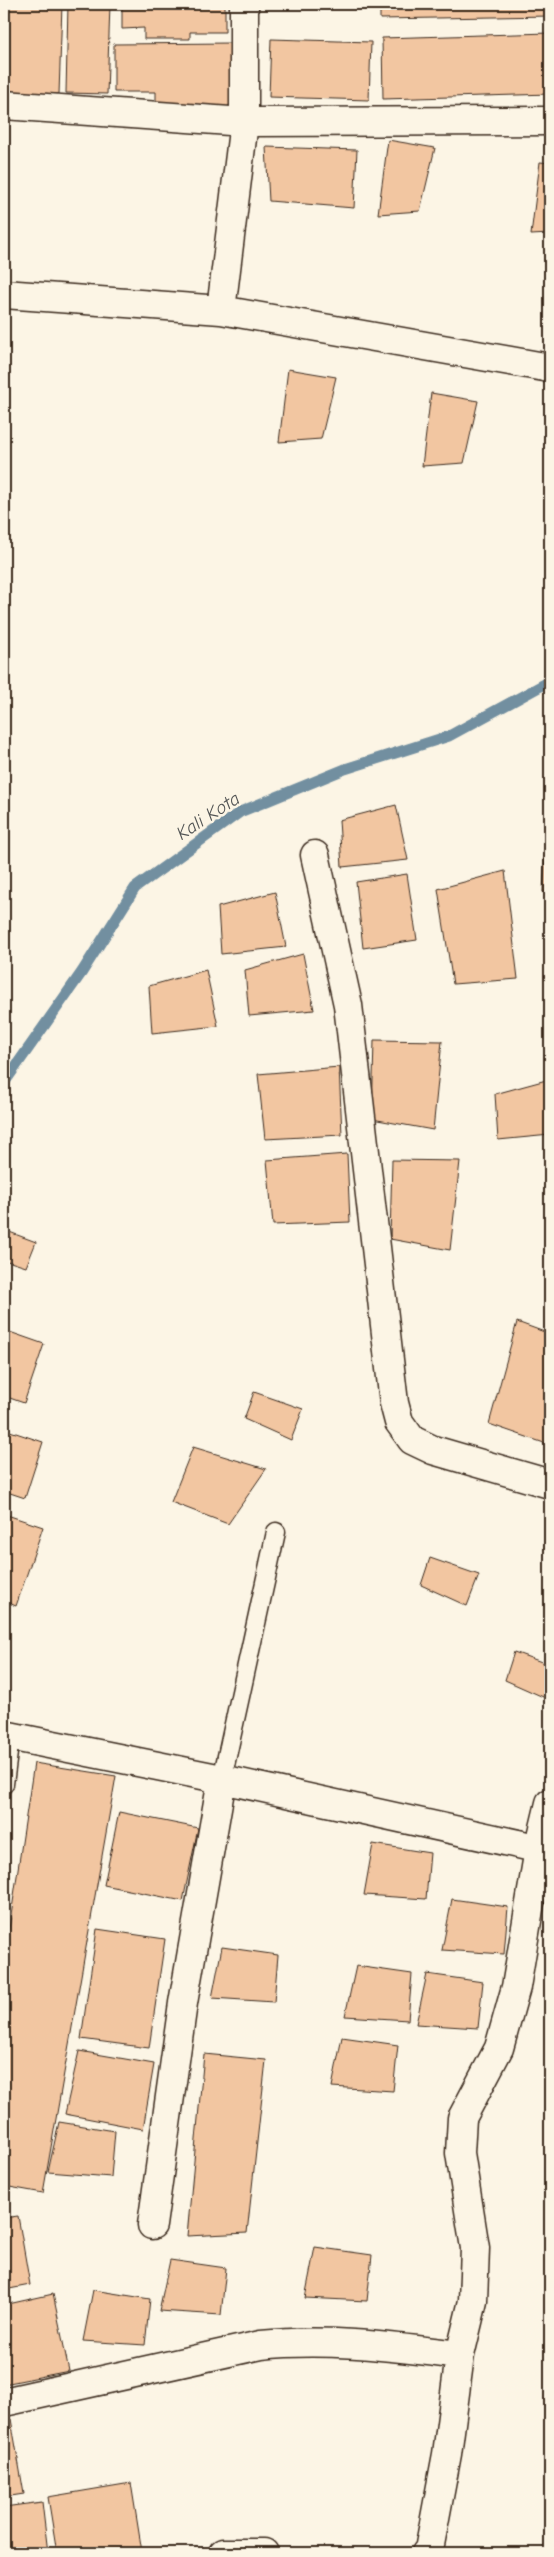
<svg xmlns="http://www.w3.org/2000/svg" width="554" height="2557" font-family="'Comic Neue',sans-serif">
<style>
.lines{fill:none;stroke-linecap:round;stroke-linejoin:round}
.stream{stroke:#728fa0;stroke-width:11}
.building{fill:#f2c6a1;stroke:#3b2a1e}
.service-casing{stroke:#3b2a1e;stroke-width:21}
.minor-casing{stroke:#3b2a1e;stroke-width:31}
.service{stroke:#fcf5e5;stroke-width:18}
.minor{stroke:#fcf5e5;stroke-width:28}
.labels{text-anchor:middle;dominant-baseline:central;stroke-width:5;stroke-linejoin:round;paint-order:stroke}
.water-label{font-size:19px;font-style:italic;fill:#525454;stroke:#fcf5e5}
</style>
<rect width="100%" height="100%" fill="#fcf5e5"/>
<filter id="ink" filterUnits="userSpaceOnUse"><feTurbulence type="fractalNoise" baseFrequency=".02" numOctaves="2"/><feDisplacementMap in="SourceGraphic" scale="10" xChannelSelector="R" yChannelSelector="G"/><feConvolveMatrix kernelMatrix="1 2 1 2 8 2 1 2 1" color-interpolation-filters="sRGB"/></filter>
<g filter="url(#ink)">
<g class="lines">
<path class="stream" d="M 4,1083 L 82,972 L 135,888 L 240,812 L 345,769 L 449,736 L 550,681"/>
</g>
<path class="building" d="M 4,4 L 62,4 L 59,94 L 4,93 Z
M 68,4 L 110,4 L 107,94 L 66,93 Z
M 122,4 L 225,4 L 225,32 L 190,32 L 190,39 L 144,39 L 144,28 L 122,29 Z
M 380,4 L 550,4 L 550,16 L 380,19 Z
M 550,33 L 550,94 L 383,99 L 382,38 Z
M 271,39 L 371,42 L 369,100 L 269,97 Z
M 234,43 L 236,112 L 156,108 L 156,92 L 114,92 L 114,44 Z
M 388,140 L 435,148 L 420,211 L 378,214 Z
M 266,147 L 357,150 L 354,208 L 269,201 Z
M 540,162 L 550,163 L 550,234 L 531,235 Z
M 288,369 L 336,377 L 321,439 L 279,442 Z
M 431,393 L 478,401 L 464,463 L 422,466 Z
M 396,805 L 408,860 L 342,867 L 339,820 Z
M 546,835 L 550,835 L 550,892 L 543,892 Z
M 505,871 L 518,979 L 453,984 L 438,889 Z
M 407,874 L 417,940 L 363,948 L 356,882 Z
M 275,892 L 286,947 L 221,954 L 218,907 Z
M 303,954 L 314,1010 L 249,1016 L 245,970 Z
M 206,970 L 218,1026 L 152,1033 L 149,986 Z
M 374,1040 L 442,1041 L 433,1130 L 372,1119 Z
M 339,1067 L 342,1135 L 265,1139 L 258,1074 Z
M 550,1079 L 550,1135 L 498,1140 L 495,1094 Z
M 347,1154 L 350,1222 L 273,1225 L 267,1160 Z
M 392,1160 L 460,1161 L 450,1250 L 390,1239 Z
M 4,1230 L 36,1242 L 26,1267 L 4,1260 Z
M 517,1322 L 550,1334 L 550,1445 L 489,1424 Z
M 4,1330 L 44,1344 L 24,1403 L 4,1396 Z
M 254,1392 L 303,1409 L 291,1440 L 244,1419 Z
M 4,1429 L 43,1442 L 25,1498 L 4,1491 Z
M 193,1447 L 266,1469 L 228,1524 L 171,1502 Z
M 4,1514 L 43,1527 L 16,1606 L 4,1601 Z
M 430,1558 L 479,1575 L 467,1606 L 421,1585 Z
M 514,1652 L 550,1665 L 550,1700 L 505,1680 Z
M 34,1763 L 116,1776 L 43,2193 L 4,2186 L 4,1962 Z
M 119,1812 L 198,1828 L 183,1901 L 104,1885 Z
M 373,1844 L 430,1853 L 426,1899 L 364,1895 Z
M 452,1899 L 508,1907 L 504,1954 L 442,1950 Z
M 97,1929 L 165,1939 L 149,2048 L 81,2039 Z
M 222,1947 L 278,1955 L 274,2002 L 212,1998 Z
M 356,1966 L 412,1974 L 408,2020 L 345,2016 Z
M 427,1974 L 483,1982 L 478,2028 L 416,2024 Z
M 342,2037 L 398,2045 L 393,2091 L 332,2087 Z
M 79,2051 L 154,2064 L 143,2129 L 65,2114 Z
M 204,2054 L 266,2060 L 247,2233 L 187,2236 Z
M 59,2122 L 115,2131 L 111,2177 L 48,2172 Z
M 18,2216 L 30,2285 L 4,2290 L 4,2218 Z
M 315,2247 L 372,2255 L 367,2301 L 305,2298 Z
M 170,2260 L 226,2268 L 221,2315 L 159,2311 Z
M 93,2290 L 150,2299 L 145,2345 L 83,2341 Z
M 53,2294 L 69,2371 L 4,2384 L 4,2305 Z
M 11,2419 L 24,2494 L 4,2497 L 4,2420 Z
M 131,2483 L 142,2552 L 57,2553 L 48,2497 Z
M 42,2502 L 48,2553 L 4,2553 L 4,2507 Z"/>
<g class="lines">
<defs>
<path id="service" d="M 222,1779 L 276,1532
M 4,1784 L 10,1737"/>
<path id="minor" d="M 4,105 L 244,122 L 550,121
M 4,294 L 221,310 L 550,368
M 221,310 L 244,122 L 244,4
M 315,855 L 348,1005 L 394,1403 L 399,1422 L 412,1440 L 433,1450 L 550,1484
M 4,1735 L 222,1779 L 550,1851
M 152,2225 L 183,2003 L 222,1779
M 4,2402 L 261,2345 C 328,2338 393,2347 460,2355
M 223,2553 L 264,2553
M 426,2553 L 429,2550 L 447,2454 L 460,2355 L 473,2301 L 475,2248 L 460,2153 L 462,2118 L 499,2048 L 516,1987 L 539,1849 L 550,1803"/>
</defs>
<use href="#service" class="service-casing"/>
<use href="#minor" class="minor-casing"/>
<use href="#service" class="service"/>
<use href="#minor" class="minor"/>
</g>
</g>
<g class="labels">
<g class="water-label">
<text transform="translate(208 816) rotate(-33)">Kali Kota</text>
</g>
</g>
<rect width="554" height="2557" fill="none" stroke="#fcf5e5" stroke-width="20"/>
<rect x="10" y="10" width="534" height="2537" fill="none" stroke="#3b2a1e" stroke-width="2" filter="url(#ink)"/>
</svg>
